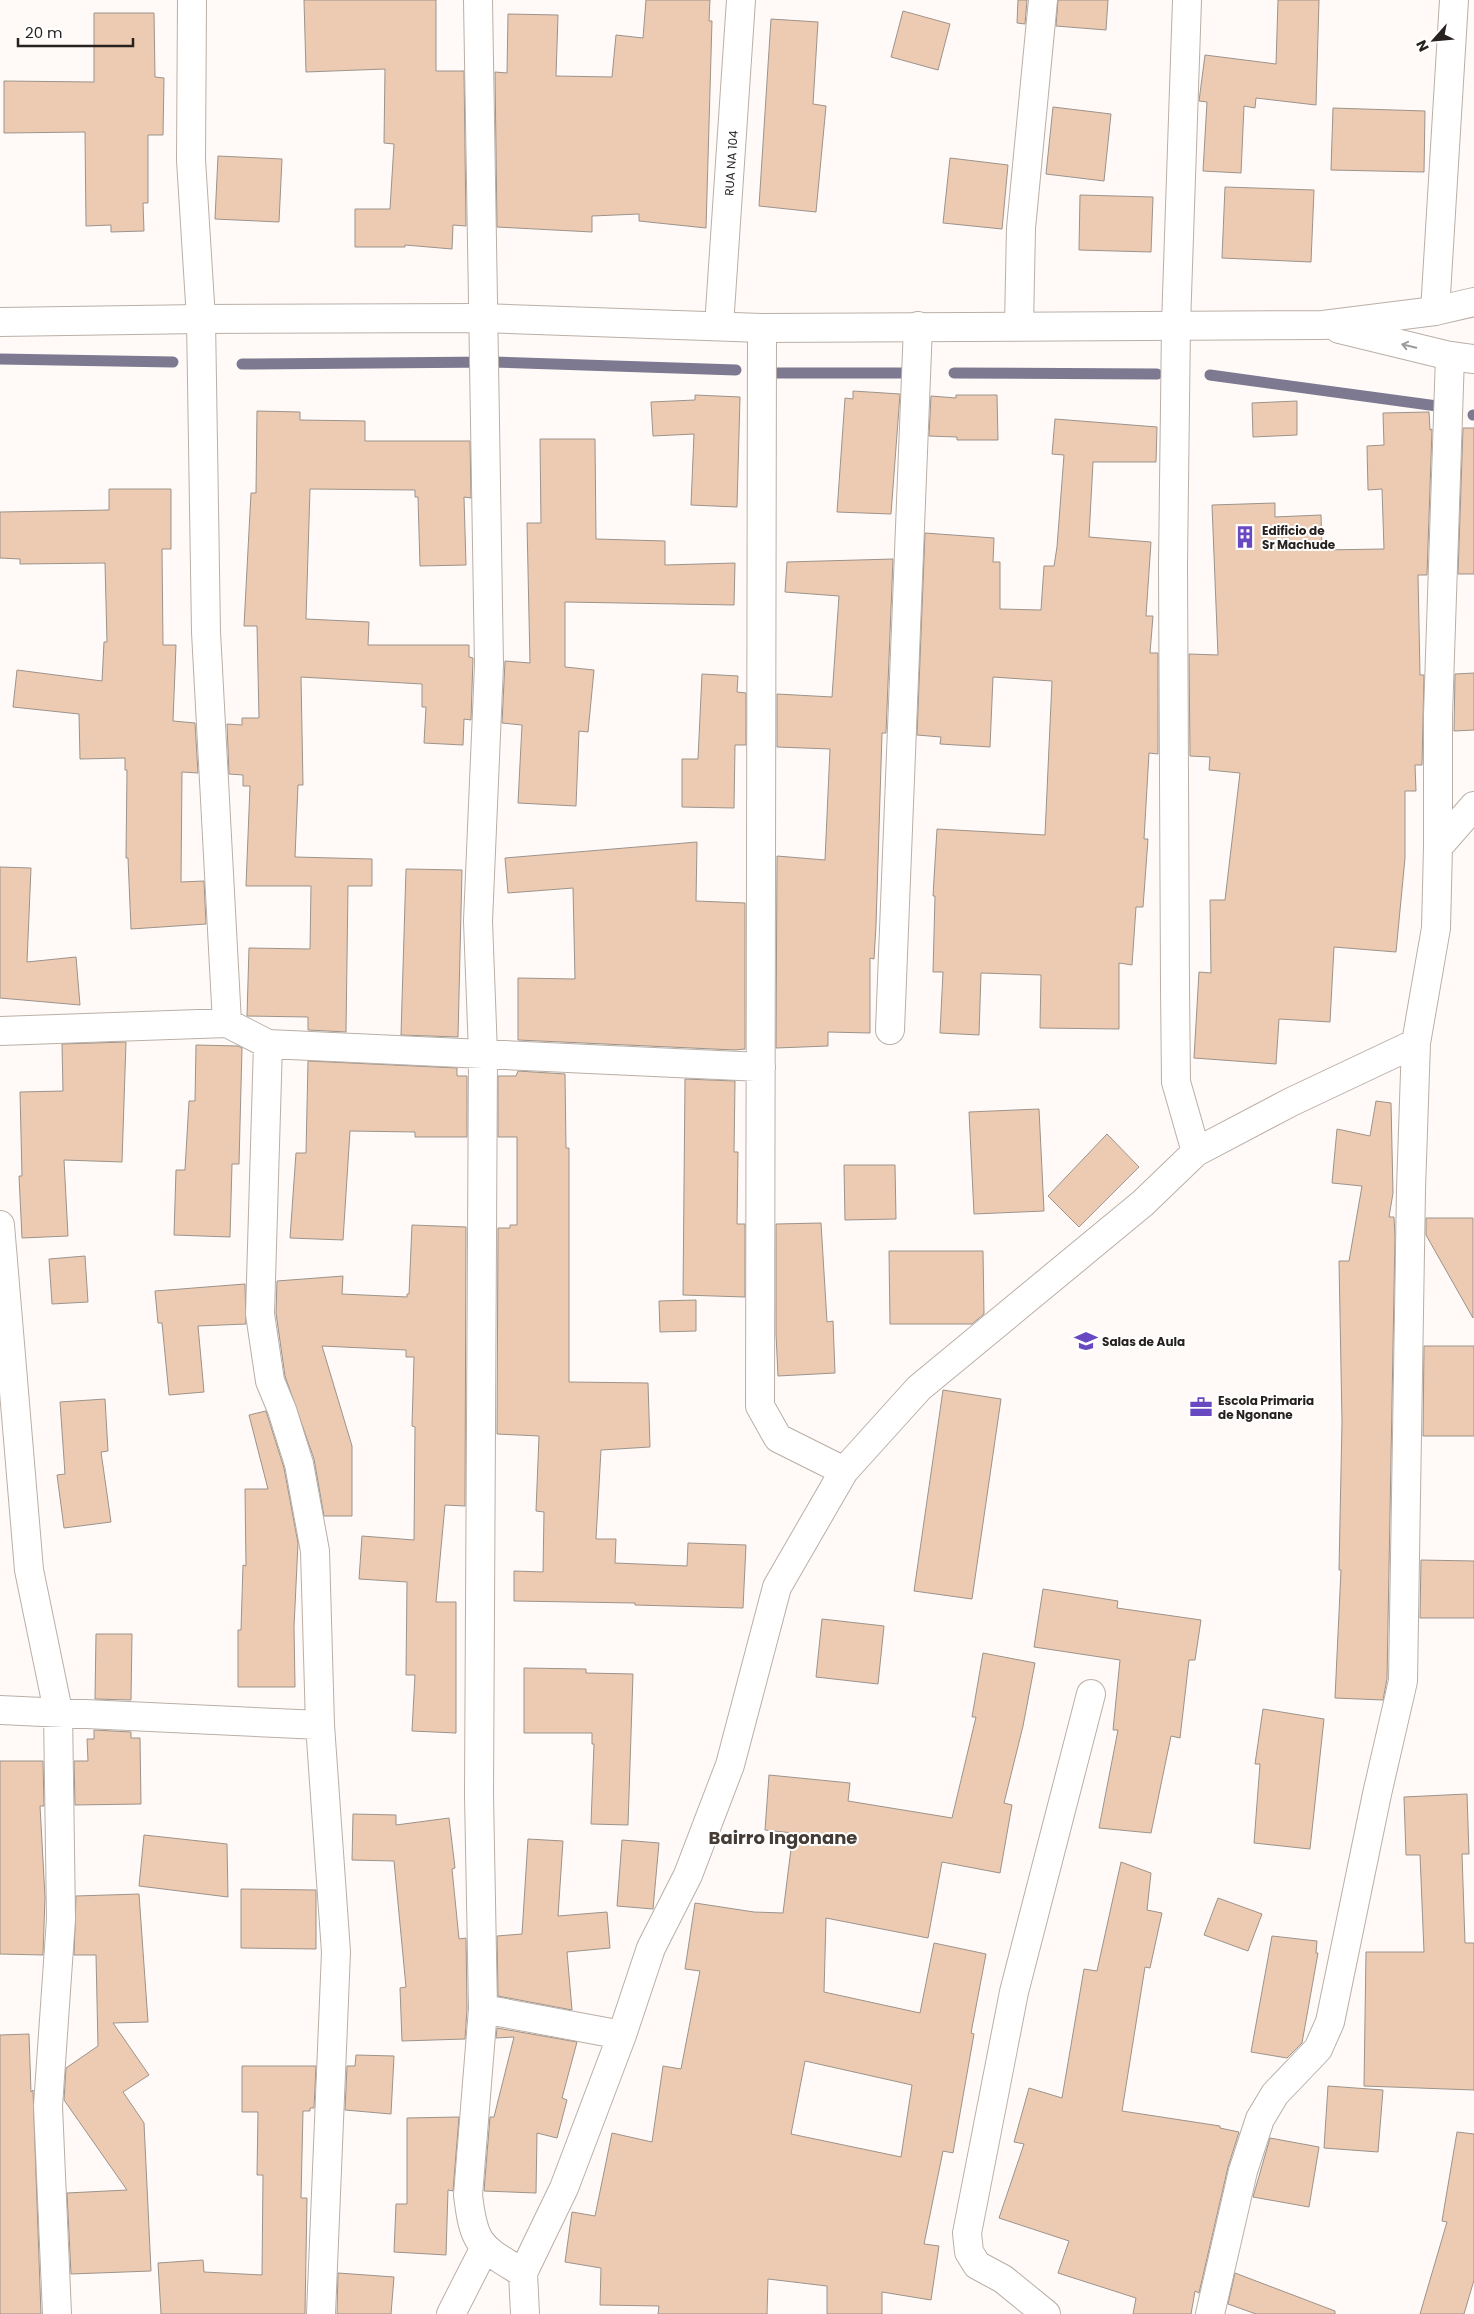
<svg xmlns="http://www.w3.org/2000/svg" width="1474" height="2314" font-family="Poppins,sans-serif">
<style>
.lines{fill:none;stroke-linecap:round;stroke-linejoin:round}
.stream{stroke:#7d7990;stroke-width:11}
.building{fill:#eccbb2;stroke:#9d938b;fill-rule:evenodd}
.minor-casing{stroke:#b9afa7;stroke-width:30}
.tertiary-casing{stroke:#b9afa7;stroke-width:30}
.minor{stroke:#fff;stroke-width:28}
.tertiary{stroke:#fff;stroke-width:28}
.oneway{stroke:#9e9c9b}
.labels{text-anchor:middle;dominant-baseline:central;stroke-width:4;stroke-linejoin:round;paint-order:stroke}
.street-label{font-size:12px;fill:#272220;stroke:#fff}
.poi-label{font-size:12px;font-weight:bold;fill:#272220;stroke:#fff;text-anchor:start}
.district-label{font-size:18px;font-weight:bold;fill:#453c36;stroke:#fff}
</style>
<rect width="100%" height="100%" fill="#fffaf7"/>
<g class="lines">
<path class="stream" d="M 0,359 L 173,362
M 242,364 L 493,362 L 736,370
M 776,373 L 903,373
M 954,373 L 1157,374
M 1210,375 L 1437,406
M 1473,415 L 1474,415"/>
</g>
<path class="building" d="M 304,0 L 436,0 L 436,71 L 464,71 L 466,226 L 453,225 L 452,249 L 405,245 L 405,247 L 355,247 L 355,209 L 390,209 L 394,144 L 384,143 L 385,69 L 306,72 Z
M 646,0 L 710,0 L 709,21 L 712,21 L 706,228 L 639,221 L 639,214 L 592,216 L 592,232 L 497,227 L 495,72 L 507,73 L 508,14 L 558,15 L 556,76 L 612,77 L 616,35 L 643,38 Z
M 1018,0 L 1027,0 L 1025,24 L 1017,23 Z
M 1058,0 L 1108,0 L 1106,30 L 1056,26 Z
M 1278,0 L 1319,0 L 1316,105 L 1256,98 L 1255,108 L 1244,106 L 1241,173 L 1203,171 L 1207,102 L 1199,101 L 1205,55 L 1276,64 Z
M 903,11 L 950,24 L 938,70 L 891,57 Z
M 94,13 L 154,13 L 155,77 L 164,78 L 163,135 L 148,135 L 148,203 L 143,203 L 144,231 L 111,232 L 111,225 L 86,226 L 85,132 L 4,133 L 4,81 L 94,82 Z
M 771,19 L 818,22 L 813,104 L 826,106 L 816,212 L 759,206 Z
M 1053,107 L 1111,114 L 1104,181 L 1046,174 Z
M 1333,108 L 1425,111 L 1424,172 L 1331,170 Z
M 218,156 L 282,159 L 279,222 L 215,219 Z
M 950,158 L 1008,165 L 1002,229 L 943,223 Z
M 1225,187 L 1314,190 L 1311,262 L 1222,258 Z
M 1080,195 L 1153,197 L 1151,252 L 1079,250 Z
M 853,391 L 900,394 L 891,514 L 837,512 L 845,398 L 853,399 Z
M 695,395 L 740,397 L 737,507 L 691,505 L 694,434 L 653,436 L 651,402 L 695,400 Z
M 956,395 L 997,395 L 998,440 L 957,440 L 957,437 L 929,436 L 931,396 L 956,398 Z
M 1297,401 L 1297,435 L 1253,437 L 1252,403 Z
M 257,411 L 300,412 L 300,420 L 365,421 L 365,441 L 470,441 L 471,498 L 464,497 L 466,565 L 420,566 L 418,497 L 415,497 L 415,490 L 310,489 L 306,619 L 369,622 L 368,645 L 469,645 L 469,657 L 473,658 L 471,720 L 464,719 L 463,745 L 424,743 L 426,707 L 422,707 L 422,684 L 301,677 L 303,785 L 298,785 L 295,857 L 372,859 L 372,886 L 348,886 L 346,1032 L 308,1030 L 308,1017 L 247,1016 L 249,948 L 310,949 L 311,886 L 246,886 L 250,786 L 243,786 L 243,775 L 229,774 L 227,724 L 242,725 L 242,718 L 259,718 L 257,626 L 244,626 L 251,493 L 256,493 Z
M 1429,412 L 1430,430 L 1432,429 L 1427,575 L 1418,575 L 1420,675 L 1424,675 L 1422,765 L 1415,765 L 1416,791 L 1405,791 L 1405,858 L 1396,952 L 1334,947 L 1330,1022 L 1279,1019 L 1276,1064 L 1194,1058 L 1199,972 L 1211,973 L 1210,900 L 1225,900 L 1240,773 L 1209,770 L 1210,757 L 1190,756 L 1189,654 L 1218,655 L 1212,505 L 1275,503 L 1275,517 L 1321,515 L 1322,550 L 1384,549 L 1382,489 L 1368,490 L 1367,446 L 1384,445 L 1383,413 Z
M 1055,419 L 1157,427 L 1156,462 L 1093,462 L 1089,537 L 1151,542 L 1146,616 L 1153,616 L 1150,653 L 1158,653 L 1158,754 L 1149,753 L 1144,839 L 1148,839 L 1143,907 L 1136,907 L 1132,965 L 1119,963 L 1119,1029 L 1040,1028 L 1041,975 L 981,973 L 979,1035 L 940,1033 L 943,972 L 933,972 L 935,896 L 933,896 L 937,829 L 1045,835 L 1052,681 L 993,677 L 990,747 L 940,744 L 941,737 L 917,735 L 925,533 L 994,538 L 993,562 L 1000,562 L 1000,609 L 1041,610 L 1044,566 L 1054,566 L 1057,547 L 1064,455 L 1052,454 Z
M 1463,428 L 1474,428 L 1474,574 L 1458,574 Z
M 540,439 L 595,439 L 596,539 L 665,541 L 665,565 L 735,563 L 734,605 L 565,602 L 565,667 L 594,670 L 588,732 L 579,731 L 576,806 L 518,803 L 522,725 L 502,723 L 505,661 L 530,663 L 527,523 L 541,523 Z
M 109,489 L 171,489 L 171,549 L 162,549 L 163,645 L 176,645 L 173,721 L 195,723 L 198,773 L 182,772 L 181,882 L 204,881 L 206,924 L 131,929 L 128,858 L 126,858 L 127,770 L 125,770 L 125,758 L 80,759 L 79,714 L 13,707 L 17,670 L 102,681 L 104,642 L 107,642 L 105,563 L 20,564 L 20,559 L 0,558 L 0,512 L 109,510 Z
M 893,559 L 886,733 L 882,733 L 876,925 L 874,959 L 870,958 L 870,1033 L 828,1032 L 828,1046 L 776,1048 L 777,856 L 825,860 L 830,749 L 777,747 L 777,694 L 832,697 L 839,596 L 785,592 L 787,562 Z
M 1474,673 L 1474,730 L 1454,731 L 1455,674 Z
M 702,674 L 738,676 L 737,692 L 746,693 L 746,745 L 735,745 L 734,808 L 682,807 L 682,759 L 698,759 Z
M 697,842 L 696,901 L 745,903 L 745,1049 L 735,1050 L 518,1040 L 518,978 L 575,979 L 573,888 L 508,893 L 505,858 Z
M 0,867 L 31,868 L 27,962 L 76,957 L 80,1005 L 0,998 Z
M 406,869 L 462,870 L 458,1037 L 401,1035 Z
M 126,1042 L 122,1162 L 64,1160 L 68,1236 L 22,1238 L 19,1176 L 22,1176 L 20,1092 L 63,1091 L 62,1044 Z
M 196,1045 L 238,1046 L 242,1048 L 239,1164 L 232,1164 L 230,1237 L 174,1235 L 176,1170 L 185,1170 L 189,1101 L 195,1101 Z
M 308,1061 L 457,1068 L 457,1076 L 467,1076 L 467,1137 L 415,1137 L 415,1132 L 350,1131 L 343,1240 L 290,1238 L 296,1153 L 306,1153 Z
M 518,1071 L 565,1074 L 566,1148 L 569,1148 L 569,1382 L 648,1383 L 650,1447 L 601,1450 L 596,1539 L 616,1539 L 615,1563 L 687,1566 L 688,1543 L 746,1545 L 743,1608 L 635,1605 L 635,1603 L 514,1601 L 514,1571 L 543,1572 L 544,1512 L 536,1511 L 539,1436 L 497,1434 L 498,1228 L 510,1228 L 510,1225 L 517,1225 L 517,1137 L 498,1137 L 498,1076 L 516,1076 Z
M 685,1079 L 735,1081 L 734,1152 L 738,1152 L 737,1224 L 745,1224 L 745,1297 L 683,1295 Z
M 1376,1101 L 1391,1103 L 1393,1193 L 1389,1217 L 1394,1217 L 1395,1237 L 1387,1679 L 1383,1700 L 1335,1698 L 1341,1570 L 1339,1570 L 1342,1422 L 1339,1261 L 1349,1261 L 1362,1186 L 1332,1183 L 1337,1129 L 1370,1136 Z
M 1039,1109 L 1044,1211 L 974,1214 L 969,1112 Z
M 1107,1134 L 1139,1167 L 1079,1227 L 1048,1196 Z
M 844,1165 L 895,1165 L 896,1219 L 845,1220 Z
M 1426,1218 L 1473,1218 L 1473,1318 L 1426,1235 Z
M 821,1223 L 827,1322 L 833,1321 L 835,1373 L 778,1376 L 776,1334 L 776,1224 Z
M 412,1225 L 466,1227 L 465,1506 L 445,1505 L 436,1602 L 456,1602 L 456,1733 L 412,1731 L 415,1675 L 406,1675 L 407,1582 L 359,1579 L 362,1536 L 414,1540 L 415,1427 L 412,1426 L 414,1357 L 406,1357 L 406,1350 L 322,1346 L 352,1446 L 352,1516 L 324,1516 L 314,1459 L 285,1376 L 276,1313 L 277,1281 L 343,1276 L 342,1294 L 407,1297 L 407,1294 L 409,1294 Z
M 889,1251 L 983,1251 L 984,1314 L 972,1324 L 890,1324 Z
M 85,1256 L 88,1302 L 52,1304 L 49,1259 Z
M 245,1284 L 246,1324 L 198,1326 L 204,1392 L 169,1395 L 162,1323 L 158,1323 L 155,1291 Z
M 696,1300 L 696,1331 L 660,1332 L 659,1301 Z
M 1424,1346 L 1474,1346 L 1474,1436 L 1423,1436 Z
M 943,1390 L 1001,1399 L 972,1599 L 914,1591 Z
M 105,1399 L 108,1451 L 101,1452 L 111,1522 L 64,1528 L 57,1475 L 65,1474 L 60,1402 Z
M 266,1411 L 284,1468 L 298,1543 L 294,1627 L 295,1687 L 238,1687 L 238,1630 L 241,1630 L 243,1565 L 246,1566 L 245,1489 L 268,1489 L 249,1415 Z
M 1421,1560 L 1474,1561 L 1474,1618 L 1420,1618 Z
M 1043,1589 L 1118,1601 L 1117,1608 L 1201,1620 L 1195,1660 L 1189,1660 L 1180,1738 L 1171,1736 L 1151,1833 L 1099,1828 L 1118,1730 L 1113,1730 L 1120,1660 L 1034,1647 Z
M 822,1619 L 884,1626 L 878,1684 L 816,1677 Z
M 96,1634 L 132,1634 L 131,1700 L 95,1699 Z
M 983,1653 L 1035,1663 L 1023,1726 L 1004,1803 L 1012,1805 L 1000,1873 L 942,1862 L 928,1938 L 826,1918 L 824,1992 L 920,2013 L 934,1943 L 986,1954 L 971,2033 L 974,2034 L 953,2153 L 943,2151 L 924,2244 L 939,2246 L 931,2300 L 882,2292 L 882,2314 L 827,2314 L 827,2286 L 768,2279 L 767,2314 L 658,2314 L 659,2306 L 600,2305 L 601,2268 L 565,2262 L 572,2212 L 595,2216 L 612,2133 L 652,2142 L 663,2066 L 681,2069 L 700,1971 L 685,1969 L 695,1903 L 754,1912 L 783,1913 L 793,1833 L 765,1830 L 769,1775 L 850,1783 L 848,1801 L 952,1818 L 976,1717 L 972,1717 ZM 805,2061 L 912,2085 L 901,2157 L 791,2134 Z
M 524,1668 L 586,1669 L 586,1673 L 633,1674 L 628,1825 L 591,1824 L 594,1744 L 592,1744 L 592,1733 L 524,1733 Z
M 1263,1709 L 1324,1719 L 1310,1849 L 1254,1843 L 1260,1764 L 1255,1764 Z
M 94,1730 L 131,1732 L 131,1738 L 140,1738 L 141,1804 L 75,1805 L 74,1761 L 88,1761 L 87,1739 L 94,1739 Z
M 0,1761 L 43,1761 L 44,1806 L 40,1806 L 45,1897 L 43,1955 L 0,1954 Z
M 1467,1794 L 1469,1854 L 1462,1854 L 1465,1943 L 1474,1943 L 1474,2090 L 1364,2086 L 1366,1952 L 1424,1952 L 1420,1855 L 1406,1855 L 1404,1797 Z
M 353,1814 L 396,1815 L 396,1825 L 449,1818 L 455,1868 L 452,1869 L 459,1939 L 466,1938 L 467,2009 L 465,2039 L 402,2041 L 400,1988 L 406,1987 L 394,1861 L 352,1860 Z
M 144,1835 L 227,1844 L 228,1897 L 139,1886 Z
M 528,1839 L 563,1841 L 558,1916 L 607,1912 L 610,1948 L 567,1952 L 572,2010 L 498,1996 L 497,1936 L 522,1934 Z
M 622,1840 L 659,1843 L 653,1909 L 617,1906 Z
M 1121,1862 L 1151,1873 L 1147,1910 L 1162,1913 L 1150,1968 L 1145,1967 L 1122,2111 L 1220,2126 L 1220,2128 L 1239,2132 L 1228,2167 L 1199,2293 L 1195,2291 L 1191,2314 L 1133,2314 L 1136,2298 L 1058,2273 L 1069,2241 L 999,2218 L 1024,2144 L 1014,2142 L 1029,2088 L 1062,2098 L 1084,1969 L 1097,1971 Z
M 241,1889 L 316,1890 L 316,1949 L 241,1948 Z
M 139,1894 L 148,2022 L 113,2023 L 149,2075 L 123,2092 L 144,2123 L 151,2271 L 71,2274 L 67,2193 L 127,2190 L 64,2100 L 66,2068 L 98,2046 L 96,1955 L 74,1955 L 76,1896 Z
M 1218,1898 L 1262,1914 L 1248,1951 L 1204,1935 Z
M 1272,1936 L 1317,1941 L 1316,1953 L 1318,1953 L 1302,2043 L 1287,2058 L 1251,2052 Z
M 497,2028 L 577,2042 L 562,2098 L 567,2100 L 557,2138 L 537,2133 L 536,2193 L 484,2191 L 490,2117 L 494,2117 L 514,2037 L 496,2038 Z
M 29,2034 L 31,2092 L 33,2090 L 41,2314 L 0,2314 L 0,2035 Z
M 356,2055 L 394,2056 L 391,2114 L 345,2110 L 347,2066 L 355,2066 Z
M 242,2066 L 316,2066 L 314,2108 L 310,2108 L 310,2111 L 303,2111 L 301,2198 L 307,2198 L 305,2314 L 161,2314 L 158,2263 L 203,2260 L 204,2272 L 262,2275 L 263,2175 L 257,2175 L 258,2112 L 242,2112 Z
M 1328,2086 L 1383,2090 L 1378,2152 L 1324,2148 Z
M 459,2117 L 453,2191 L 448,2190 L 446,2255 L 394,2252 L 396,2204 L 407,2204 L 407,2118 Z
M 1457,2132 L 1474,2134 L 1474,2280 L 1464,2314 L 1420,2314 L 1447,2222 L 1442,2221 Z
M 1270,2138 L 1319,2147 L 1309,2207 L 1253,2197 Z
M 338,2273 L 394,2277 L 391,2314 L 337,2314 Z
M 1235,2273 L 1335,2311 L 1335,2314 L 1256,2314 L 1228,2304 Z"/>
<g class="lines">
<defs>
<path id="minor" d="M 192,0 L 191,160 L 201,319 L 206,632 L 227,1023
M 478,0 L 489,665 L 478,921 L 483,1053 L 479,1794 L 483,2009 L 468,2195 C 474,2247 481,2247 523,2273 L 525,2314
M 1187,0 L 1176,325 L 1173,565 L 1175,987 L 1176,1082 L 1196,1152
M 1435,311 L 1454,0
M 1019,325 L 1021,228 L 1043,0
M 719,326 L 741,0
M 762,328 L 760,1406 L 778,1438 L 844,1471
M 1438,847 L 1438,715 L 1450,356
M 890,1030 L 918,326
M 0,1031 L 227,1023 L 268,1044 L 761,1067
M 268,1044 L 260,1314 L 270,1381 L 282,1410 L 299,1464 L 315,1551 L 320,1725 L 336,1952 L 321,2314
M 0,1225 L 29,1570 L 58,1711 L 61,1919 L 48,2106 L 57,2314
M 0,1710 L 320,1725
M 483,2009 L 622,2035
M 523,2273 L 564,2188 L 622,2035 L 651,1948 L 688,1875 L 730,1765 L 777,1587 L 844,1471 L 919,1388 L 1143,1203 L 1196,1152 L 1291,1102 L 1416,1043
M 451,2314 L 484,2249
M 1046,2314 L 1003,2279 L 977,2265 L 969,2252 L 967,2233 L 1014,1992 L 1091,1694
M 1210,2314 L 1243,2171 L 1260,2119 L 1275,2094 L 1318,2049 L 1330,2022 L 1377,1794 L 1403,1681 L 1411,1189 L 1416,1043 L 1436,928 L 1438,847 L 1474,806"/>
<path id="tertiary" d="M 0,322 L 201,319 L 482,318 L 762,328 L 1323,325 L 1435,311 L 1474,302
M 1339,329 L 1450,356 L 1474,359"/>
</defs>
<use href="#minor" class="minor-casing"/>
<use href="#tertiary" class="tertiary-casing"/>
<use href="#minor" class="minor"/>
<use href="#tertiary" class="tertiary"/>
</g>
<defs><path id="oneway-shaft" d="M-6 0H5M1.5-3L5.5 0L1.5 3" fill="none" stroke-width="1.6" stroke-linecap="round" stroke-linejoin="round" transform="scale(1.25)"/></defs>
<use class="oneway" href="#oneway-shaft" transform="translate(1409 346) rotate(-166)"/>
<defs>
<symbol id="building-bare" viewBox="-9 -9 18 18"><path d="M-4-6H4V6H1V3H-1V6H-4ZM-2.5-4.3h1.7v1.8h-1.7ZM.8-4.3h1.7v1.8H.8ZM-2.5-1h1.7V.8h-1.7ZM.8-1h1.7V.8H.8Z" fill="#6949c2" stroke="#fff" stroke-width="2.5" paint-order="stroke"/></symbol>
<symbol id="school-bare" viewBox="-9 -9 18 18"><path d="M0-5L7-2L0 1L-7-2ZM-4 1L0 2.5L4 1V4Q0 6-4 4Z" fill="#6949c2" stroke="#fff" stroke-width="2.5" paint-order="stroke"/></symbol>
<symbol id="office-bare" viewBox="-9 -9 18 18"><path d="M-6-3h4V-5.5h4V-3h4V5H-6ZM-1-4.5V-3h2v-1.5ZM-6 0V1H6V0Z" fill="#6949c2" stroke="#fff" stroke-width="2.5" paint-order="stroke"/></symbol>
</defs>
<g fill-rule="evenodd">
<use href="#building-bare" x="1229" y="521" width="32" height="32"/>
<use href="#school-bare" x="1070" y="1325" width="32" height="32"/>
<use href="#office-bare" x="1185" y="1391" width="32" height="32"/>
</g>
<g class="labels">
<g class="street-label">
<text transform="translate(731 163) rotate(-86)">RUA NA 104</text>
</g>
<g class="poi-label">
<text x="1262" y="530">Edificio de<tspan x="1262" dy="14">Sr Machude</tspan></text>
<text x="1102" y="1341">Salas de Aula</text>
<text x="1218" y="1400">Escola Primaria<tspan x="1218" dy="14">de Ngonane</tspan></text>
</g>
<g class="district-label">
<text x="783" y="1837">Bairro Ingonane</text>
</g>
</g>
<g transform="translate(1434 40) rotate(243)" stroke="#ffffff" stroke-width="4" paint-order="stroke">
<path d="M0-4L9 19L0 12L-9 19Z" fill="#272220"/>
<text y="-8" font-size="14" font-weight="bold" text-anchor="middle" fill="#272220">N</text>
</g>
<path d="M18 38v8h115v-8" fill="none" stroke="#272220" stroke-width="2.5"/>
<text x="25" y="38" font-size="15" fill="#272220" stroke="#ffffff" stroke-width="4" paint-order="stroke">20 m</text>
</svg>
